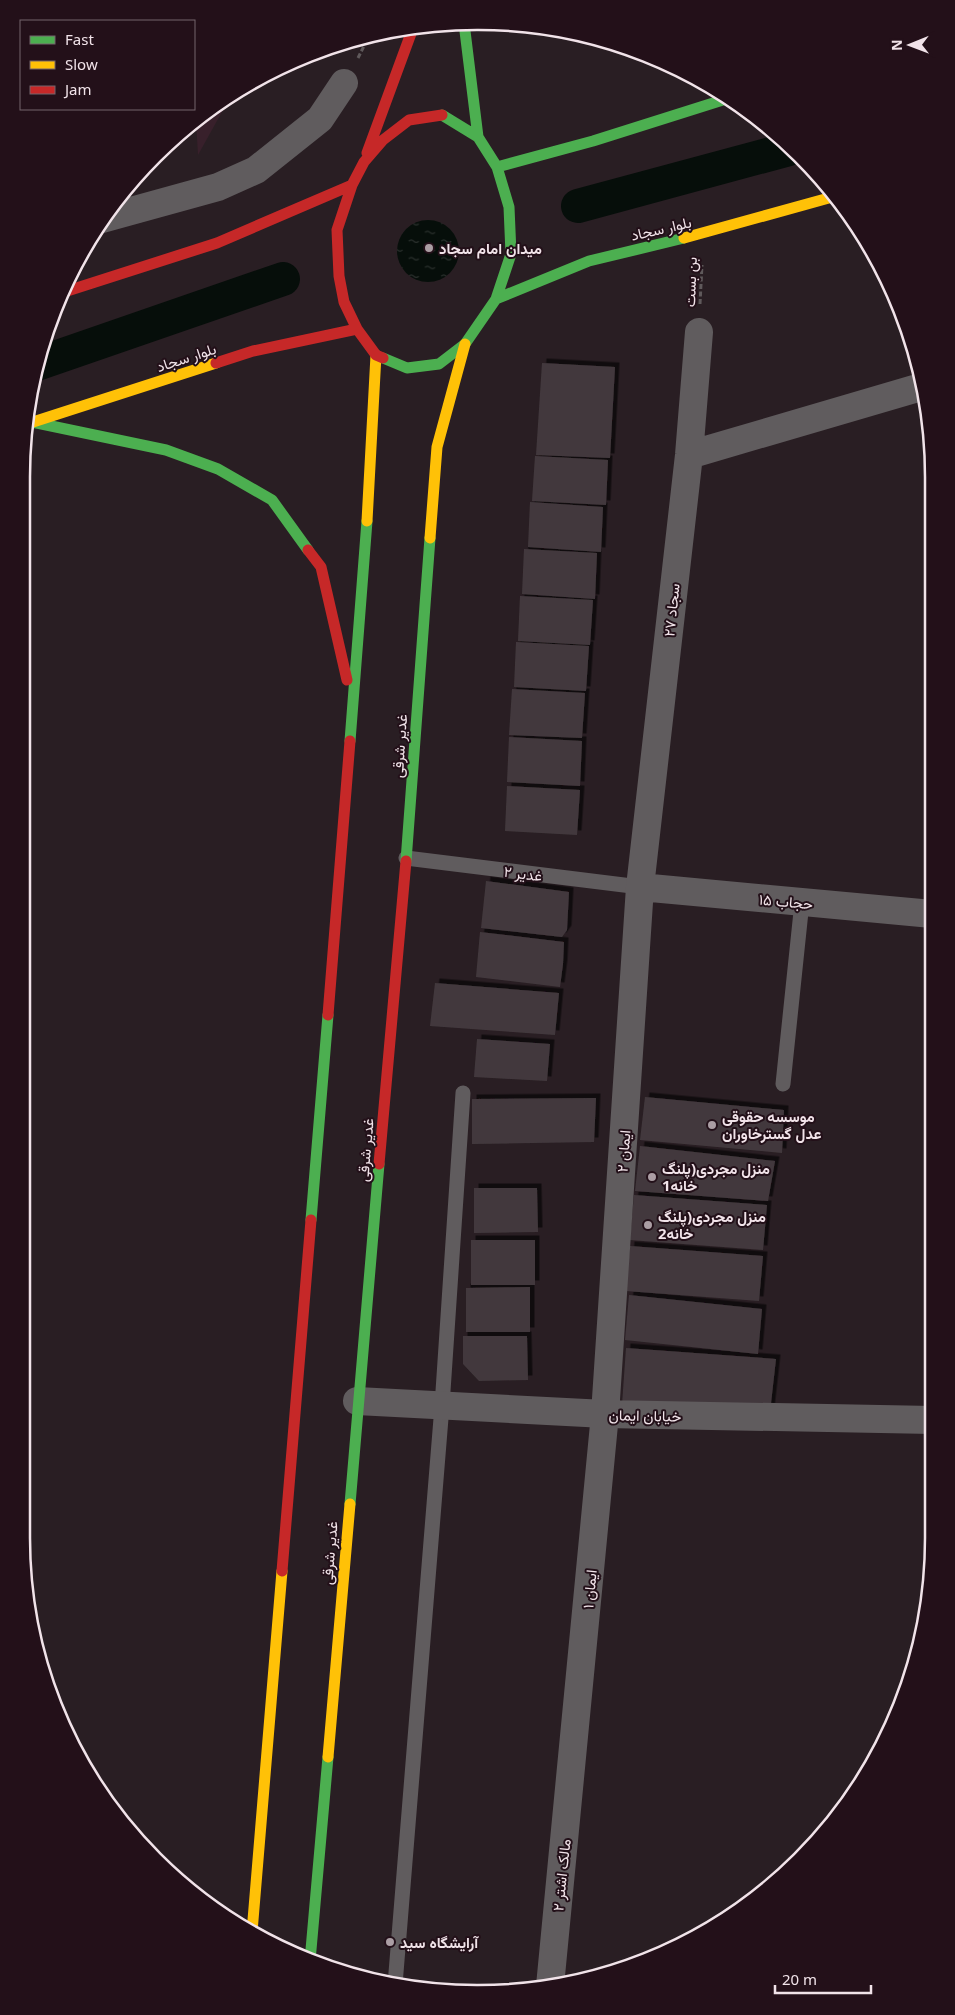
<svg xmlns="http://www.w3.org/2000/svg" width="955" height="2015" font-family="'Noto Sans',Vazirmatn,sans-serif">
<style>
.built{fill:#38202b}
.water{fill:url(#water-ripples)}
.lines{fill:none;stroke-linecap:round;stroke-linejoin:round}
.canal{stroke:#060e0a;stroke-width:34}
.building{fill:#42393d;filter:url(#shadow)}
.path{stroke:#5f595b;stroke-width:3;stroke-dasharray:5 2.5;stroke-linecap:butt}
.lane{stroke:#605c5e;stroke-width:15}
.street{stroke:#605c5e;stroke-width:28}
.fast{stroke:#4caf50;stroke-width:11}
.slow{stroke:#ffc107;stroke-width:11}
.jam{stroke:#c62828;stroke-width:11}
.poi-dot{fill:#ab9ea4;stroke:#231019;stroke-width:2}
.labels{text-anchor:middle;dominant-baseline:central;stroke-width:4;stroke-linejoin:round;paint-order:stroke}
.street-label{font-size:15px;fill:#f1e3e9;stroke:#231019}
.poi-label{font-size:15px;font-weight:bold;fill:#f1e3e9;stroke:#231019;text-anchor:start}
.rim{fill:none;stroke:#f1e3e9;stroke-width:2.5}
</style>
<defs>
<pattern id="water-ripples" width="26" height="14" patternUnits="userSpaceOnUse" patternTransform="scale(1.25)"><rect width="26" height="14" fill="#060e0a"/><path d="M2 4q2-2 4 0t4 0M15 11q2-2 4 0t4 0" fill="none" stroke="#2b312e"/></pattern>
<filter id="shadow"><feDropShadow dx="4.5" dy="-4.5" stdDeviation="0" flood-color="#0009"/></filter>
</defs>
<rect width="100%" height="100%" fill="#291e23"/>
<path class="built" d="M 248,85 L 223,110 L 198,155 L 196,121 L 224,98 Z"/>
<path class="water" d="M397 251a31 31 0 1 1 62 0a31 31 0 1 1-62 0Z"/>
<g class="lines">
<path class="canal" d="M 578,206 L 789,149
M 37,364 L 283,279"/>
</g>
<path class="building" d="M 542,363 L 615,367 L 610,458 L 536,455 Z
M 535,456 L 608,460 L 606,505 L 532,501 Z
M 530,502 L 603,507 L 601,552 L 528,547 Z
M 524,549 L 597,553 L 595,599 L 522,594 Z
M 520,596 L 593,600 L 590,645 L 518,641 Z
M 516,642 L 589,646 L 586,691 L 514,687 Z
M 512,689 L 585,693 L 582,738 L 509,735 Z
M 509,737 L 582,741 L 580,786 L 507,782 Z
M 507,786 L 580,790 L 577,835 L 505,831 Z
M 486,881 L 569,892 L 567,930 L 562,937 L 481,928 Z
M 480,932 L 564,942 L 563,964 L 560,987 L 476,977 Z
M 435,983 L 559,993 L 555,1035 L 430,1026 Z
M 477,1039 L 550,1044 L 547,1081 L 474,1077 Z
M 645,1097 L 784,1110 L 782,1153 L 640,1140 Z
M 596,1098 L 594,1142 L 472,1144 L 472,1099 Z
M 640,1146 L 775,1161 L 768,1201 L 635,1191 Z
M 474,1188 L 537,1188 L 538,1232 L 474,1233 Z
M 634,1195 L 767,1205 L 763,1250 L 630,1240 Z
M 471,1240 L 535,1240 L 535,1285 L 471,1285 Z
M 630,1246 L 763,1256 L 759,1301 L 626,1291 Z
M 530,1287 L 530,1332 L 466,1332 L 466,1288 Z
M 629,1295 L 762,1309 L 758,1354 L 625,1340 Z
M 463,1336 L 527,1336 L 528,1380 L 479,1381 L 463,1364 Z
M 626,1348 L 776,1359 L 770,1412 L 622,1405 Z"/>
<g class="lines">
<path class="path" d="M 358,58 L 369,36
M 700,304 L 702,265"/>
<path class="lane" d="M 406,858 L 640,887
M 783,1084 L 802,902
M 395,1985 L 442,1406 L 463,1093"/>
<path class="street" d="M 102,219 L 218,187 L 256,170 L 320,119 L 344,83
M 689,455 L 921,387
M 640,887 L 932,914
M 357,1401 L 605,1414 L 933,1420
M 550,1986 L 605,1414 L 640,887 L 689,455 L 699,332"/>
<path class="fast" d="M 464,23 L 478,137
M 497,167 L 593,141 L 726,99
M 496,299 L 589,261 L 684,238
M 383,358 L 407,368 L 439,364 L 465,344 L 496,299 L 511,254 L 509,207 L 497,167 L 478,137 L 442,115
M 32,422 L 166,450 L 218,469 L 272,500 L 308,550
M 350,741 L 367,521
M 406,861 L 430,538
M 311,1220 L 328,1015
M 350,1504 L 379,1164
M 310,1961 L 328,1757"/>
<path class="slow" d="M 684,238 L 836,196
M 33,422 L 216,363
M 367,521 L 376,355
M 430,538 L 437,447 L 465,344
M 328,1757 L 350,1504
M 252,1932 L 282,1571"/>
<path class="jam" d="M 367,153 L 413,28
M 61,293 L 217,243 L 352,185
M 383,358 L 376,355 L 357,329 L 344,302 L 339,276 L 337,230 L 352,185 L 364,162 L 383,140 L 409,120 L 442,115
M 216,363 L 253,351 L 357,329
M 308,550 L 321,567 L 347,680
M 328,1015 L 350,741
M 379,1164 L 406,861
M 282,1571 L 311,1220"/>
</g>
<g class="poi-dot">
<circle cx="429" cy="248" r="5"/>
<circle cx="712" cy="1125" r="5"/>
<circle cx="652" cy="1177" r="5"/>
<circle cx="648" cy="1225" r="5"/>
<circle cx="390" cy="1942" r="5"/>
</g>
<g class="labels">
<g class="street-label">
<text transform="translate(661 228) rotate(-13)">بلوار سجاد</text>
<text transform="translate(690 282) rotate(-88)">بن بست</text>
<text transform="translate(186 357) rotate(-18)">بلوار سجاد</text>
<text transform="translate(671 610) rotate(-84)">سجاد ۲۷</text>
<text transform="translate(399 746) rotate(-86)">غدیر شرقی</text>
<text transform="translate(523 873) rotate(7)">غدیر ۲</text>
<text transform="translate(786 901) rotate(5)">حجاب ۱۵</text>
<text transform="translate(365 1150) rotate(-85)">غدیر شرقی</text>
<text transform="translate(623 1151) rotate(-86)">ایمان ۲</text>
<text transform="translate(645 1415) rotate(1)">خیابان ایمان</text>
<text transform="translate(329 1553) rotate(-85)">غدیر شرقی</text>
<text transform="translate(589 1589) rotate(-85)">ایمان ۱</text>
<text transform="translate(561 1875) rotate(-84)">مالک اشتر ۲</text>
</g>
<g class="poi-label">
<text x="439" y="248">میدان امام سجاد</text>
<text x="722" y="1116">موسسه حقوقی<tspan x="722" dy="17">عدل گسترخاوران</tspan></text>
<text x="662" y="1168">منزل مجردی(پلنگ<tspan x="662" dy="17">خانه1</tspan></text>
<text x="658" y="1216">منزل مجردی(پلنگ<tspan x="658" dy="17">خانه2</tspan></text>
<text x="400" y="1942">آرایشگاه سید</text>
</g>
</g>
<path d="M0 0H955V2015H0ZM477 30H478A447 447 0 0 1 925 477V1538A447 447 0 0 1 478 1985H477A447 447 0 0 1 30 1538V477A447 447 0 0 1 477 30Z" fill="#231019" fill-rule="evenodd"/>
<path class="rim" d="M477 30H478A447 447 0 0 1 925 477V1538A447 447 0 0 1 478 1985H477A447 447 0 0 1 30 1538V477A447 447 0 0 1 477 30Z"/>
<rect x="20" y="20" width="175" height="90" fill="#231019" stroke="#75646c"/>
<rect x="30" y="36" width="25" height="8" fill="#4caf50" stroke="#75646c"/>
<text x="65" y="45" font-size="15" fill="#f1e3e9">Fast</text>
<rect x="30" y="61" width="25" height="8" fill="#ffc107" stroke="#75646c"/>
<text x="65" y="70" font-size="15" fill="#f1e3e9">Slow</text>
<rect x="30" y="86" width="25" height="8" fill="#c62828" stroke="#75646c"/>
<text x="65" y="95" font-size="15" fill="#f1e3e9">Jam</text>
<g transform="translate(910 45) rotate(269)" stroke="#231019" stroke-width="4" paint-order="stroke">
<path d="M0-4L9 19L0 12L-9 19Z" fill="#f1e3e9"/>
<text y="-8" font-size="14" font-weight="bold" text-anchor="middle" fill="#f1e3e9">N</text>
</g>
<path d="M775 1985v8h96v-8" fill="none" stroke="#f1e3e9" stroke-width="2.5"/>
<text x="782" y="1985" font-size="15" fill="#f1e3e9" stroke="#231019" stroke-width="4" paint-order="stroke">20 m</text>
</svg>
